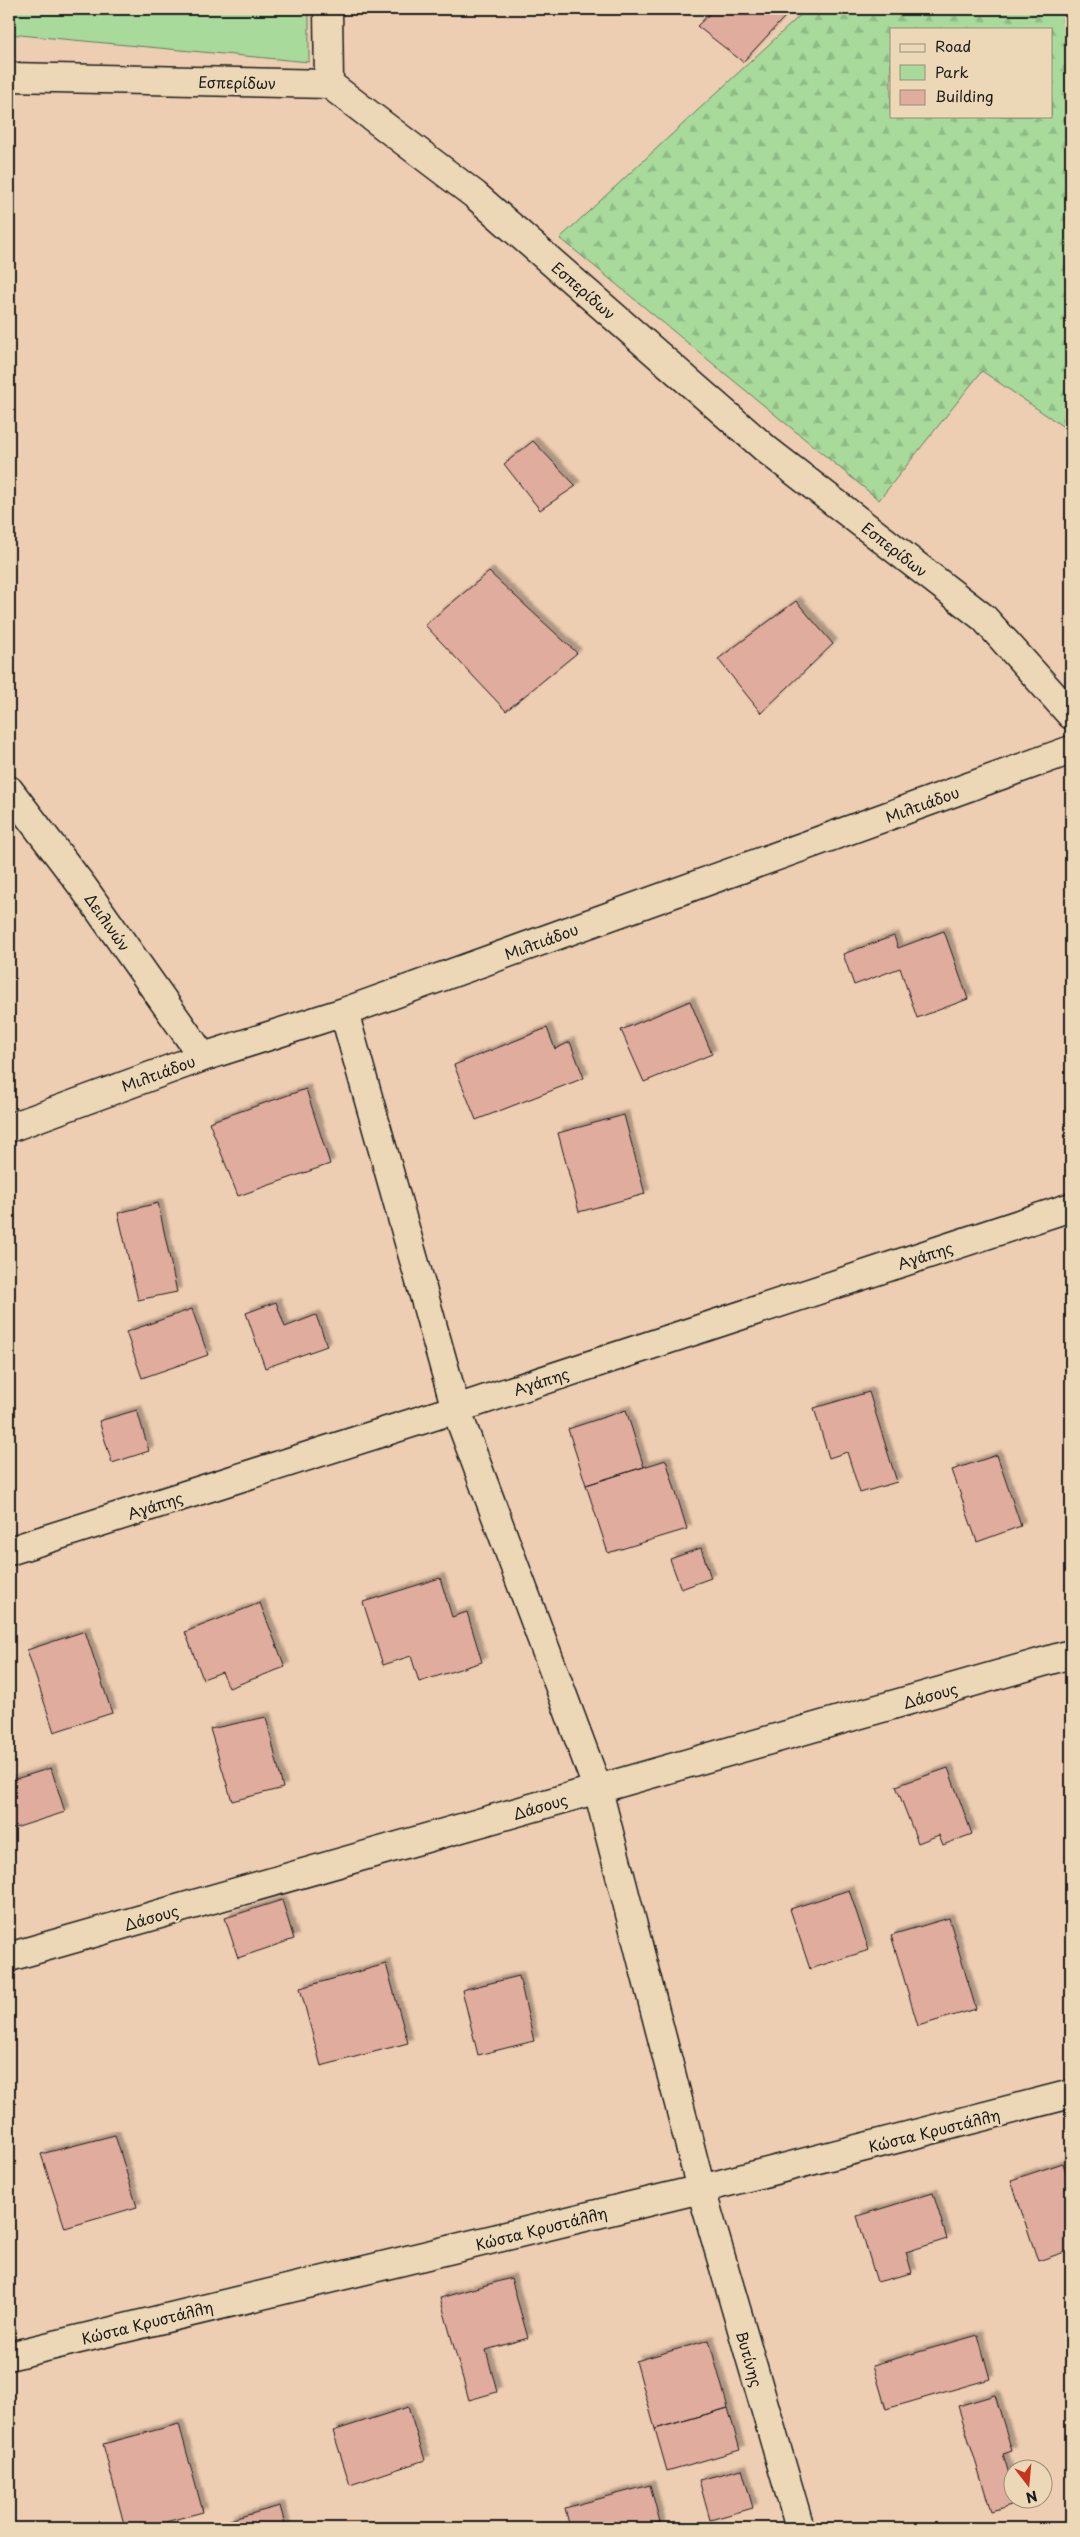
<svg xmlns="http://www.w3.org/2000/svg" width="1080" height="2537" font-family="'Playpen Sans',sans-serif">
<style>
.forest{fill:url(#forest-firs);stroke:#627b5c;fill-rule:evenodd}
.park{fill:#a7da9b;stroke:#627b5c}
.building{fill:#e0ac9d;stroke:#1c1c1c;filter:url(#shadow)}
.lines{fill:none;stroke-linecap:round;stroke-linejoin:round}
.street-casing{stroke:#1c1c1c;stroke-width:31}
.street{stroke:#ecd8b6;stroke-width:28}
.labels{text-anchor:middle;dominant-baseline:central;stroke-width:4.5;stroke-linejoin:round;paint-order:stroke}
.street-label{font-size:15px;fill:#1c1c1c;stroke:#ecd8b6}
</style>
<defs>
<pattern id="forest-firs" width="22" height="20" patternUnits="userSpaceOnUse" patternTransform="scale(1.25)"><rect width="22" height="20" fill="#a7da9b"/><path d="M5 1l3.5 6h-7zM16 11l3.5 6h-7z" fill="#8fba85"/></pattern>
<filter id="shadow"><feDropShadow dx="4.5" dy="-4.5" stdDeviation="1" flood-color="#0004"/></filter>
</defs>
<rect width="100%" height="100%" fill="#eeceb2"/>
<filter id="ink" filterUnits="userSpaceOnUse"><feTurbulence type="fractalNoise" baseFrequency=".02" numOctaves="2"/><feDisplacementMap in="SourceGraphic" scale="10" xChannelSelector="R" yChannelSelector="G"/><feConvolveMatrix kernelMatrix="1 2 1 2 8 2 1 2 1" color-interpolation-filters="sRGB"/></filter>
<g filter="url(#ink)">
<path class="forest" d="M 807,9 L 1071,9 L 1071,432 L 982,371 L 879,500 L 560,238 ZM 891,29 L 1051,29 L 1051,116 L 891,116 Z"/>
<path class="park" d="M 9,9 L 309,9 L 309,62 L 9,34 Z"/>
<path class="building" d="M 715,9 L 792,9 L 743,62 L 697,26 Z
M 533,441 L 576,486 L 540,510 L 504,464 Z
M 489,572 L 577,653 L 506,711 L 425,625 Z
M 796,601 L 833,644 L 761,713 L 718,659 Z
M 944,931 L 968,999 L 917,1018 L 900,968 L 854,985 L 843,954 L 894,936 L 898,948 Z
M 690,1001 L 712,1054 L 644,1082 L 621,1030 Z
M 547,1028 L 555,1049 L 570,1042 L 584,1078 L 476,1120 L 454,1065 Z
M 306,1089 L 330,1164 L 238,1196 L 209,1122 Z
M 624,1115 L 645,1194 L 579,1212 L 558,1133 Z
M 158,1203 L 177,1292 L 138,1300 L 118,1213 Z
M 276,1302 L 285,1327 L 316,1315 L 327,1346 L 265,1368 L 246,1313 Z
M 192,1309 L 208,1355 L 142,1378 L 126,1332 Z
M 869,1392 L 897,1482 L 860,1493 L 847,1452 L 829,1458 L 814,1408 Z
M 137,1410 L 149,1451 L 112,1463 L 99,1421 Z
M 626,1410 L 644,1467 L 586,1485 L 568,1429 Z
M 997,1455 L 1021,1526 L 977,1542 L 952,1470 Z
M 666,1460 L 687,1529 L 608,1553 L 586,1485 Z
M 701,1548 L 711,1578 L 681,1589 L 670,1559 Z
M 440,1578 L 452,1617 L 467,1612 L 482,1662 L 419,1682 L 411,1656 L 383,1665 L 363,1602 Z
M 260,1603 L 285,1667 L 229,1688 L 222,1672 L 203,1679 L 185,1632 Z
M 85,1631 L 112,1713 L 54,1732 L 27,1650 Z
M 266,1717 L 283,1788 L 232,1801 L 210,1729 Z
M 51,1768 L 65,1812 L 9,1830 L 9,1781 Z
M 948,1768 L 972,1834 L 943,1845 L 939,1835 L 918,1843 L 896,1786 Z
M 849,1890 L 869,1950 L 810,1969 L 790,1909 Z
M 282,1900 L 294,1939 L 238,1958 L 225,1918 Z
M 949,1918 L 976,2009 L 918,2026 L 891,1935 Z
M 386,1964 L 408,2043 L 321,2066 L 300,1988 Z
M 519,1976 L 534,2041 L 478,2055 L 462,1990 Z
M 115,2135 L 137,2207 L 65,2228 L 41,2154 Z
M 1063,2163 L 1071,2189 L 1071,2250 L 1038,2261 L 1011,2180 Z
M 933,2193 L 947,2239 L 906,2252 L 912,2273 L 877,2282 L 857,2216 Z
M 511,2278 L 528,2338 L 486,2350 L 497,2392 L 469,2400 L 440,2298 Z
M 978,2335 L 990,2379 L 886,2409 L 873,2365 Z
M 709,2340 L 728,2408 L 655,2429 L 636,2361 Z
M 995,2395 L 1012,2451 L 1003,2454 L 1012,2484 L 1012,2500 L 1017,2500 L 1018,2503 L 991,2511 L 958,2406 Z
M 408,2407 L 425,2460 L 350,2485 L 333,2431 Z
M 728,2408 L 740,2450 L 667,2471 L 655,2429 Z
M 179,2424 L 203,2512 L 143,2528 L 125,2528 L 103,2444 Z
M 742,2469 L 753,2508 L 710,2520 L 699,2480 Z
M 650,2485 L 660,2522 L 638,2528 L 570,2528 L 565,2508 Z
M 280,2506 L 286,2528 L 231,2528 L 229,2520 Z
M 660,2522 L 662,2528 L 638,2528 Z"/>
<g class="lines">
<defs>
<path id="street" d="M 328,9 L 329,84
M 9,77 L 329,84 L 475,195 L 767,450 L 984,618 L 1071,715
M 9,790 L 83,887 L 203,1057
M 344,1012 L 456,1409 L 598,1790 L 701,2189 L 800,2528
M 9,1128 L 203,1057 L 344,1012 L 1071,750
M 9,1551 L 456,1409 L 1071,1207
M 9,1957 L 1071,1654
M 9,2356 L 701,2189 L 1071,2094"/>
</defs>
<use href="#street" class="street-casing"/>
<use href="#street" class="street"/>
</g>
</g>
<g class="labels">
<g class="street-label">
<text transform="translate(237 82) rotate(1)">Εσπερίδων</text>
<text transform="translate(584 290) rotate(41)">Εσπερίδων</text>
<text transform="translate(895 549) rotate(38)">Εσπερίδων</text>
<text transform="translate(922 804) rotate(-20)">Μιλτιάδου</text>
<text transform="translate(108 922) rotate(55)">Δειλινών</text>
<text transform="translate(541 941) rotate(-20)">Μιλτιάδου</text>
<text transform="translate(158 1073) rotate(-20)">Μιλτιάδου</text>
<text transform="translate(925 1255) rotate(-18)">Αγάπης</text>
<text transform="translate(541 1381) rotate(-18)">Αγάπης</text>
<text transform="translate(155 1505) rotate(-18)">Αγάπης</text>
<text transform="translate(930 1695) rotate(-16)">Δάσους</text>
<text transform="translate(540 1806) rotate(-16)">Δάσους</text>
<text transform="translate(151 1917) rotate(-16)">Δάσους</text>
<text transform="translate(934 2130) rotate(-14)">Κώστα Κρυστάλλη</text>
<text transform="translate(541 2228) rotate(-14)">Κώστα Κρυστάλλη</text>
<text transform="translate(147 2322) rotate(-14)">Κώστα Κρυστάλλη</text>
<text transform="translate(750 2359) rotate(74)">Βυτίνης</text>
</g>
</g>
<rect width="1080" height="2537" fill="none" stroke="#ecd8b6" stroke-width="30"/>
<rect x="15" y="15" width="1050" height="2507" fill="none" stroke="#1c1c1c" stroke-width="2" filter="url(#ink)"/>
<rect x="890" y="28" width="162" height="90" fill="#ecd8b6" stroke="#998d78"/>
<rect x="900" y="44" width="25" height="8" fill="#ecd8b6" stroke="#998d78"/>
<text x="935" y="52" font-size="15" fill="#1c1c1c">Road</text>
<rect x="900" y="65" width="25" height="15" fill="#a7da9b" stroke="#998d78"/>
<text x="935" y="78" font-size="15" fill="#1c1c1c">Park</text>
<rect x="900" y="90" width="25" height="15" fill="#e0ac9d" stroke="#998d78"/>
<text x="935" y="102" font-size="15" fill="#1c1c1c">Building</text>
<g transform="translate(1028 2484) rotate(164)"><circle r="24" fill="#ecd8b6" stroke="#998d78"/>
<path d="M0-4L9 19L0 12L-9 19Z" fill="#c8321e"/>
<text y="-8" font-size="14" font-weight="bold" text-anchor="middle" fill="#1c1c1c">N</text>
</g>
</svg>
